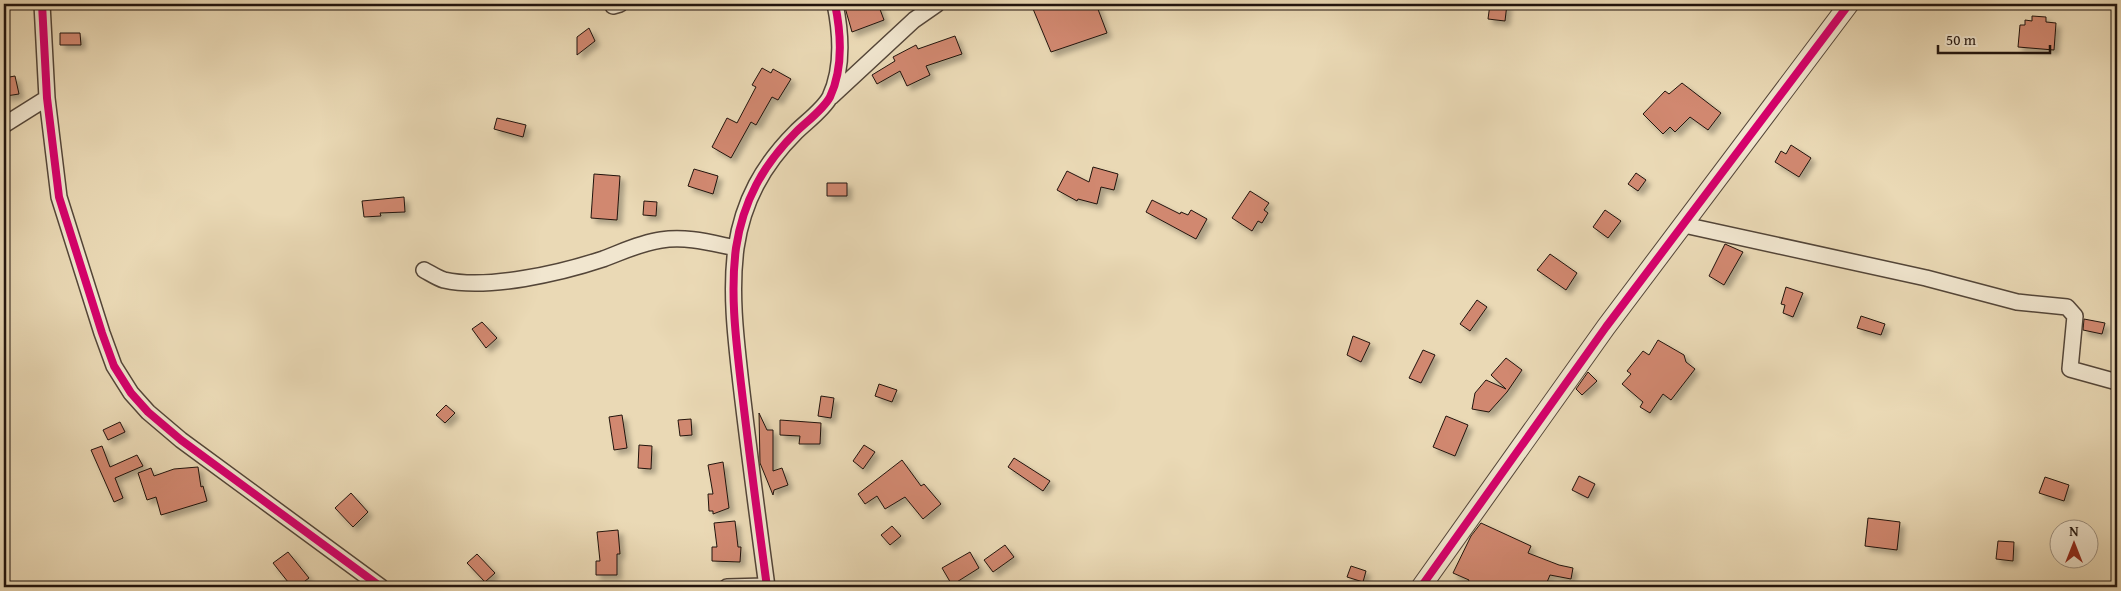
<svg xmlns="http://www.w3.org/2000/svg" width="2121" height="591" font-family="'Gentium Book Plus',serif">
<style>
.building{fill:#d1886f;stroke:#21140e;filter:url(#shadow)}
.lines{fill:none;stroke-linecap:round;stroke-linejoin:round}
.minor-casing{stroke:#534538;stroke-width:18}
.tertiary-casing{stroke:#534538;stroke-width:21}
.minor{stroke:#f1e6cf;stroke-width:15}
.tertiary{stroke:#f1e6cf;stroke-width:19}
.cycleway-casing{stroke:#f1e6cf;stroke-width:11}
.cycleway{stroke:#d6006c;stroke-width:8}
</style>
<defs>
<filter id="shadow"><feDropShadow dx="4.5" dy="4.5" stdDeviation="2.5" flood-color="#0004"/></filter>
</defs>
<rect width="100%" height="100%" fill="#ead9b5"/>
<filter id="stains"><feTurbulence type="fractalNoise" baseFrequency=".004" numOctaves="4"/><feColorMatrix values="0 0 0 0 .2 0 0 0 0 .09 0 0 0 0 .02 0 0 0 .5 -.17"/></filter>
<radialGradient id="worn" r=".72"><stop offset=".6" stop-color="#630" stop-opacity="0"/><stop offset="1" stop-color="#630" stop-opacity=".3"/></radialGradient>
<path class="building" d="M 844,4 L 878,4 L 884,20 L 852,32 Z
M 1031,4 L 1096,4 L 1107,33 L 1051,52 Z
M 1490,4 L 1507,4 L 1505,21 L 1488,19 Z
M 2032,16 L 2046,17 L 2046,22 L 2056,23 L 2054,50 L 2018,47 L 2020,25 L 2025,25 L 2025,20 L 2032,21 Z
M 589,28 L 595,41 L 577,55 L 577,37 Z
M 60,33 L 80,33 L 81,45 L 60,45 Z
M 955,36 L 962,54 L 926,66 L 930,75 L 907,86 L 900,71 L 877,84 L 872,75 L 895,61 L 893,57 L 916,45 L 918,49 Z
M 762,68 L 771,73 L 773,69 L 791,79 L 778,100 L 772,97 L 756,125 L 751,122 L 731,158 L 712,147 L 727,118 L 737,123 L 756,87 L 752,85 Z
M 15,76 L 19,94 L 6,96 L 4,78 Z
M 1682,83 L 1721,113 L 1708,130 L 1690,117 L 1675,132 L 1670,127 L 1663,134 L 1643,114 L 1665,91 L 1669,94 Z
M 497,118 L 526,125 L 523,137 L 494,129 Z
M 1791,145 L 1811,158 L 1799,177 L 1775,162 L 1781,151 L 1786,154 Z
M 1093,167 L 1118,174 L 1114,190 L 1101,187 L 1097,204 L 1078,199 L 1077,201 L 1057,190 L 1067,171 L 1089,182 Z
M 694,169 L 718,176 L 713,194 L 688,186 Z
M 1636,173 L 1646,180 L 1638,191 L 1628,184 Z
M 594,174 L 620,176 L 617,220 L 591,218 Z
M 827,183 L 847,183 L 847,196 L 827,196 Z
M 1250,191 L 1269,203 L 1264,210 L 1268,213 L 1262,223 L 1258,221 L 1252,231 L 1232,218 Z
M 404,197 L 405,212 L 380,213 L 381,216 L 364,217 L 362,201 Z
M 1152,200 L 1180,214 L 1181,212 L 1188,215 L 1191,210 L 1207,219 L 1196,239 L 1146,212 Z
M 644,201 L 657,202 L 656,216 L 643,215 Z
M 1605,210 L 1621,221 L 1608,238 L 1593,227 Z
M 1725,244 L 1743,252 L 1724,285 L 1709,276 Z
M 1550,254 L 1577,273 L 1566,290 L 1537,270 Z
M 1786,287 L 1803,293 L 1793,317 L 1783,313 L 1785,305 L 1781,304 Z
M 1477,300 L 1487,307 L 1470,331 L 1460,324 Z
M 1861,316 L 1885,324 L 1881,335 L 1857,328 Z
M 2084,319 L 2105,323 L 2102,334 L 2083,330 Z
M 482,322 L 497,338 L 486,348 L 472,329 Z
M 1353,336 L 1370,343 L 1361,362 L 1347,355 Z
M 1658,340 L 1684,355 L 1686,362 L 1695,369 L 1671,400 L 1663,394 L 1650,413 L 1640,407 L 1643,402 L 1622,384 L 1631,374 L 1627,371 L 1643,351 L 1649,355 Z
M 1423,350 L 1435,355 L 1421,383 L 1409,378 Z
M 1506,358 L 1522,370 L 1507,392 L 1489,412 L 1472,409 L 1475,393 L 1486,380 L 1506,389 L 1491,375 Z
M 1588,372 L 1597,381 L 1582,395 L 1576,389 Z
M 879,384 L 897,390 L 892,402 L 875,396 Z
M 821,396 L 834,398 L 831,418 L 818,416 Z
M 446,405 L 455,413 L 445,423 L 436,415 Z
M 759,413 L 767,430 L 773,430 L 773,471 L 782,468 L 788,485 L 774,490 L 773,495 L 760,463 Z
M 622,415 L 627,448 L 614,450 L 609,417 Z
M 1446,416 L 1468,425 L 1455,456 L 1433,447 Z
M 691,419 L 692,435 L 680,436 L 678,420 Z
M 780,420 L 821,423 L 820,444 L 799,444 L 800,436 L 780,435 Z
M 120,422 L 125,432 L 108,440 L 103,430 Z
M 639,445 L 652,446 L 651,469 L 638,468 Z
M 864,445 L 875,452 L 863,469 L 853,461 Z
M 102,446 L 110,467 L 137,455 L 143,466 L 115,478 L 123,498 L 114,502 L 91,450 Z
M 1014,458 L 1050,481 L 1043,491 L 1008,467 Z
M 902,460 L 921,486 L 924,484 L 941,504 L 923,519 L 905,497 L 885,509 L 877,496 L 865,504 L 858,494 Z
M 723,462 L 729,508 L 713,514 L 713,511 L 709,511 L 708,494 L 713,494 L 708,465 Z
M 198,467 L 201,487 L 203,486 L 207,501 L 161,515 L 156,497 L 147,500 L 138,473 L 151,468 L 154,476 L 174,469 Z
M 1579,476 L 1595,484 L 1588,498 L 1572,490 Z
M 2045,477 L 2069,485 L 2064,501 L 2039,493 Z
M 351,493 L 368,512 L 353,527 L 335,508 Z
M 1868,518 L 1900,522 L 1897,550 L 1865,546 Z
M 735,521 L 738,547 L 741,547 L 740,562 L 712,561 L 712,547 L 717,547 L 714,523 Z
M 1481,523 L 1531,546 L 1528,553 L 1559,565 L 1573,568 L 1571,579 L 1550,575 L 1545,587 L 1466,587 L 1469,580 L 1453,573 L 1471,536 Z
M 892,526 L 901,536 L 890,545 L 881,535 Z
M 618,530 L 620,554 L 617,554 L 617,575 L 596,575 L 596,561 L 600,561 L 597,532 Z
M 1998,541 L 2014,542 L 2013,561 L 1996,559 Z
M 1005,545 L 1014,557 L 993,572 L 984,560 Z
M 288,552 L 309,578 L 297,587 L 292,587 L 273,563 Z
M 970,552 L 979,568 L 952,585 L 942,568 Z
M 477,554 L 495,573 L 485,582 L 467,563 Z
M 1351,566 L 1366,571 L 1363,582 L 1347,577 Z"/>
<g class="lines">
<defs>
<path id="minor" d="M 42,4 L 47,98 L 59,197 L 102,333 L 114,366 L 131,393 L 148,412 L 181,440 L 381,587
M 613,6 L 620,4
M 831,97 L 914,20 L 937,4
M 4,125 L 47,98
M 1684,225 L 1926,278 L 2017,302 L 2067,307 L 2075,316 L 2070,369 L 2117,382
M 424,270 C 430,273 437,278 444,280 C 488,290 561,273 603,259 C 622,252 640,243 661,240 C 687,236 711,243 736,248
M 727,587 L 767,586
M 767,587 C 758,520 749,452 741,384 C 736,340 730,293 736,248 C 743,201 763,165 796,132 C 806,122 823,110 830,97 C 843,69 841,33 835,4"/>
<path id="tertiary" d="M 1421,587 L 1606,327 L 1849,4"/>
</defs>
<use href="#minor" class="minor-casing"/>
<use href="#tertiary" class="tertiary-casing"/>
<use href="#minor" class="minor"/>
<use href="#tertiary" class="tertiary"/>
<defs>
<path id="cycleway" d="M 42,4 L 47,98 L 59,197 L 102,333 L 114,366 L 131,393 L 148,412 L 181,440 L 381,587
M 767,587 C 758,520 749,452 741,384 C 736,340 730,293 736,248 C 743,201 763,165 796,132 C 806,122 823,110 830,97 C 843,69 841,33 835,4
M 1421,587 L 1606,327 L 1849,4"/>
</defs>
<use href="#cycleway" class="cycleway-casing"/>
<use href="#cycleway" class="cycleway"/>
</g>
<rect width="2121" height="591" fill="none" stroke="#ead9b5" stroke-width="20"/>
<rect x="5" y="5" width="2111" height="581" fill="none" stroke="#21140e" stroke-width="2.5"/>
<rect x="10" y="10" width="2101" height="571" fill="none" stroke="#21140e"/>
<g transform="translate(2074 544)"><circle r="24" fill="#f1e6cf" stroke="#9e9282"/>
<path d="M0-4L9 19L0 12L-9 19Z" fill="#8f2418"/>
<text y="-8" font-size="14" font-weight="bold" text-anchor="middle" fill="#21140e">N</text>
</g>
<path d="M1938 45v8h112v-8" fill="none" stroke="#21140e" stroke-width="2.5"/>
<text x="1946" y="45" font-size="15" fill="#21140e" stroke="#f1e6cf" stroke-width="4" paint-order="stroke">50 m</text>
<rect width="100%" height="100%" filter="url(#stains)"/>
<rect width="100%" height="100%" fill="url(#worn)"/>
</svg>
